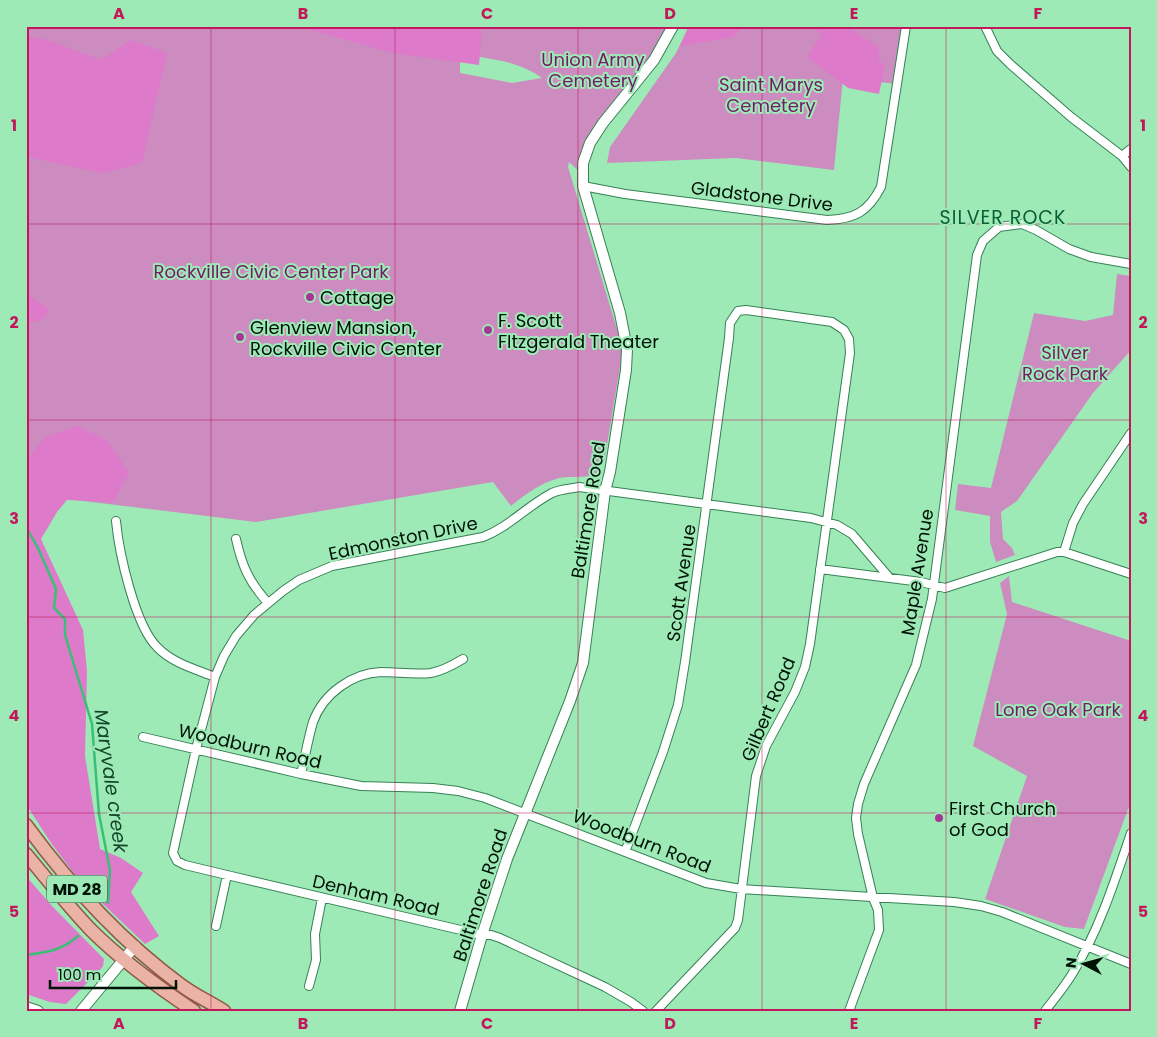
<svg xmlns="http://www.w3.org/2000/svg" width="1157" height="1037" font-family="Poppins,sans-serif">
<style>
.green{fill:#cd8cbf}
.forest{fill:#dd7aca}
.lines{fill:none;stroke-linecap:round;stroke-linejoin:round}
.stream{stroke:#3abf76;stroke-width:2.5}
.minor-casing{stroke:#368155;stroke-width:10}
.tertiary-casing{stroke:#368155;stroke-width:12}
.primary-casing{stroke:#905a46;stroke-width:15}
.minor{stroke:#fff;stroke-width:8}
.tertiary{stroke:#fff;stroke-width:10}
.primary{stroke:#ebb3a5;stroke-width:12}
.grid{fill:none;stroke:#c2185b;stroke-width:1;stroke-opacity:0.55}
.poi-dot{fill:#a63694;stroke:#9eeab7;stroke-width:2}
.labels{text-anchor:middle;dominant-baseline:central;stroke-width:4;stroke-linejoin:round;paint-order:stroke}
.shield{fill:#9eeab7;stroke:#2f543b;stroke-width:1}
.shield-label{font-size:16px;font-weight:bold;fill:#001306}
.park-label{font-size:18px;fill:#731b66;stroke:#9eeab7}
.street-label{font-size:18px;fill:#001306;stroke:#9eeab7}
.poi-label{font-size:18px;fill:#001306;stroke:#9eeab7;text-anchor:start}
.neighbourhood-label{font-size:19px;letter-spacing:1px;fill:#0a6036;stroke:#9eeab7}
.water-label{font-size:19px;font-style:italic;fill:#124629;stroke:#9eeab7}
.neatline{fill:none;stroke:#c2185b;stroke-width:2}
.grid-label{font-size:16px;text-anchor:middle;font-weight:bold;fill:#c2185b}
</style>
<rect width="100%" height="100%" fill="#9eeab7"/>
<path class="green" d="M 26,26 L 418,26 L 460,61 L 460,73 L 512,83 L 542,78 C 517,60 486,58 456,54 L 462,26 L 673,26 L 603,123 L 583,175 L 569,162 L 568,167 L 623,349 L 604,463 L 599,464 L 598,472 C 588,480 572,475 559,478 C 540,483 526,494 511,506 L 493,482 L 256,522 L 26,494 Z
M 689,26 L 906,26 L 897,84 L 843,78 L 834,170 L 736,158 L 607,163 L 610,147 L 676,53 Z
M 1117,274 L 1131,276 L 1131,350 L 1093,393 L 1017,501 L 1001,512 L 1003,539 L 1012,548 L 1015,555 L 996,562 L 990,542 L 990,516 L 955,510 L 958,484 L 991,488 L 1034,313 L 1085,321 L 1113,315 Z
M 1009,576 L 1012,602 L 1131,641 L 1131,801 L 1084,929 L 1065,927 L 985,899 L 1027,776 L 973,746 L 1007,614 L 1000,583 Z"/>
<path class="forest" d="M 296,26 L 482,26 L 479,65 L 393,53 Z
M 689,26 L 743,26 L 733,37 L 680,46 Z
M 809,26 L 846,26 L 879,47 L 879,61 L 885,65 L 879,94 L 848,88 L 807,57 L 822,34 Z
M 26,37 L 45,39 L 101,60 L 131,40 L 167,53 L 142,163 L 102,173 L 32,158 L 26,148 Z
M 26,293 L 49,309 L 42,320 L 26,323 Z
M 77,426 L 107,440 L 129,473 L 113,502 L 67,500 L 57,512 L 41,539 L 83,630 L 87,671 L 85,756 L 100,849 L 121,858 L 143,873 L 131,892 L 159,936 L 145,944 L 82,884 L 51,843 L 26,804 L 26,460 L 46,437 Z
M 26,876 L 51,905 L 104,959 L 103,966 L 99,971 L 66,1004 L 50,1002 L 26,994 Z"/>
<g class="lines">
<path class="stream" d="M 26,527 L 38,548 L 56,589 L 54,608 L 65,619 L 65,635 L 92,724 L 99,814 L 110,870 L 108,903
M 26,955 C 47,952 61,951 78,936"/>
<defs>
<path id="minor" d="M 985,26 L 997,51 L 1010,64 L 1071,117 L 1122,156 L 1131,167
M 1122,156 L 1131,149
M 583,186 L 625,194 L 827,220 C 855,219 868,212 881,187 L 906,26
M 116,521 C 119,553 135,625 157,647 C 172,663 195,669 215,677
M 236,539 C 242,566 249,582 268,603
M 1064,552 L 1073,523 L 1083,504 L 1131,433
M 820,569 L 921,582 L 945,588 L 1057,552 L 1064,552 L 1131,574
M 143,737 L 301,774 L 361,786 L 433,788 L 458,791 L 485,798 L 706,883 L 741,889 L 954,902 L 981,906 L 1002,912 L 1131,964
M 301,774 C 305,757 308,739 313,722 C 323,694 352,673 381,672 C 397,672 415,675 431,673 C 442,671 453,665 463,659
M 625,852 L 663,752 L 678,705 L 685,662 L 729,338 L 730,323 L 738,311 L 746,310 L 832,322 L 844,330 L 849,339 L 850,353 L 810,644 L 805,667 L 795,692 L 766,746 L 756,776 L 738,920 L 735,928 L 656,1011
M 216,926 L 227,875
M 309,986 L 316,960 L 315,934 L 322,898
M 643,1011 L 631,1002 L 605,987 L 500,938 L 491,935 L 482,935 L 227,875 L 185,865 L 177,861 L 173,853 L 196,749 L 215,677 L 224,656 L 236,636 L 254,615 L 283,591 L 299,580 L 332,566 L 483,537 C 509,527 527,506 552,493 C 561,489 570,489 579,487 L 811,518 L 837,525 L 852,534 L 888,576
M 849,1011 L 879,930 L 878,910 L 873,898 L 858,834 L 856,818 L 858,804 L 864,784 L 916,665 L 932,599 L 977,255 L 983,241 L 999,227 L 1022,224 L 1036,230 L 1069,249 L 1091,257 L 1131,264
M 1045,1011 C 1055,998 1066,985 1074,971 C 1100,928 1115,880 1131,833"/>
<path id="tertiary" d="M 26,1007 L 38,1011
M 81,1011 L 135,946
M 460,1011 L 482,935 L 507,859 L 570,701 L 583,663 L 605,491 L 610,472 L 626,370 L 627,349 L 620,313 L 583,186 L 583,163 L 590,143 L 603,123 L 654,60 L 673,26"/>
<path id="primary" d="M 26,825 C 70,885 121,941 181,985 C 194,995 210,1002 224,1011
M 26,854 C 47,879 68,906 91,930 C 119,958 161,989 194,1011"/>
</defs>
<use href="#minor" class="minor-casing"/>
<use href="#tertiary" class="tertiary-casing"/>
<use href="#primary" class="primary-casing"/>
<use href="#minor" class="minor"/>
<use href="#tertiary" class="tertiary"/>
<use href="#primary" class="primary"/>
</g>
<path class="grid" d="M 211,26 L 211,1011M 395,26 L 395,1011M 578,26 L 578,1011M 762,26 L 762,1011M 946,26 L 946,1011M 26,224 L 1131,224M 26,420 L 1131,420M 26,617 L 1131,617M 26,813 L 1131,813"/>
<g class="poi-dot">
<circle cx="310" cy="297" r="5"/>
<circle cx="488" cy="330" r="5"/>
<circle cx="240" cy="337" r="5"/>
<circle cx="939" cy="818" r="5"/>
</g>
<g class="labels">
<rect class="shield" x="47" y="875.5" width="60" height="27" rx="4"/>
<g class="shield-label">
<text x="77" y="889">MD 28</text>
</g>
<g class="park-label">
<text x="593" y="59">Union Army<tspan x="593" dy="21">Cemetery</tspan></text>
<text x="771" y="84">Saint Marys<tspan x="771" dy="21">Cemetery</tspan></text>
<text x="271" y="271">Rockville Civic Center Park</text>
<text x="1065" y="352">Silver<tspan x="1065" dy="21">Rock Park</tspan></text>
<text x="1058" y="709">Lone Oak Park</text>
</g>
<g class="street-label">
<text transform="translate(762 196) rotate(7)">Gladstone Drive</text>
<text transform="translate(588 510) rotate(-81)">Baltimore Road</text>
<text transform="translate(403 538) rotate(-12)">Edmonston Drive</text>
<text transform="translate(917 572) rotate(-81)">Maple Avenue</text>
<text transform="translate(681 583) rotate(-82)">Scott Avenue</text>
<text transform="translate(768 709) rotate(-67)">Gilbert Road</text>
<text transform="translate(250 746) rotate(13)">Woodburn Road</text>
<text transform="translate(642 841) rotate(21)">Woodburn Road</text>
<text transform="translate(376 895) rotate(13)">Denham Road</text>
<text transform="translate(480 895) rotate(-72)">Baltimore Road</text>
</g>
<g class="poi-label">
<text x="320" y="297">Cottage</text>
<text x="498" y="320">F. Scott<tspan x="498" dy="21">FItzgerald Theater</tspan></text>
<text x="250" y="327">Glenview Mansion,<tspan x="250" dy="21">Rockville Civic Center</tspan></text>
<text x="949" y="808">First Church<tspan x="949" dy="21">of God</tspan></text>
</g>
<g class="neighbourhood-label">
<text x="1003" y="217">SILVER ROCK</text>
</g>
<g class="water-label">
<text transform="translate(111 781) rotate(82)">Maryvale creek</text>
</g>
</g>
<rect width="1157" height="1037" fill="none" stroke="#9eeab7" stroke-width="55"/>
<g transform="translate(1084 964) rotate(276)" stroke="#9eeab7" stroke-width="4" paint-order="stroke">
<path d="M0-4L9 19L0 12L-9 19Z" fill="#001306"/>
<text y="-8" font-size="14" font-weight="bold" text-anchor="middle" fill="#001306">N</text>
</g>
<path d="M50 980v8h126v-8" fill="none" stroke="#001306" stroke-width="2.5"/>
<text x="58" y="980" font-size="15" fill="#001306" stroke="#9eeab7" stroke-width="4" paint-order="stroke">100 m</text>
<rect x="28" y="28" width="1102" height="982" class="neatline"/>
<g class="grid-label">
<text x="119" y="19">A</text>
<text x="303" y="19">B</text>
<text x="487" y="19">C</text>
<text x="670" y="19">D</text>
<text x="854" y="19">E</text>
<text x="1038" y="19">F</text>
<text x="14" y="131">1</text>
<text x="1143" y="131">1</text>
<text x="14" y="328">2</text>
<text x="1143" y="328">2</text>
<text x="14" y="524">3</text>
<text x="1143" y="524">3</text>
<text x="14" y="721">4</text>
<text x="1143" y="721">4</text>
<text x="14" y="917">5</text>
<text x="1143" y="917">5</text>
<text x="119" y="1029">A</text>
<text x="303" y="1029">B</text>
<text x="487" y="1029">C</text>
<text x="670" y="1029">D</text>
<text x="854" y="1029">E</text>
<text x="1038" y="1029">F</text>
</g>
</svg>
